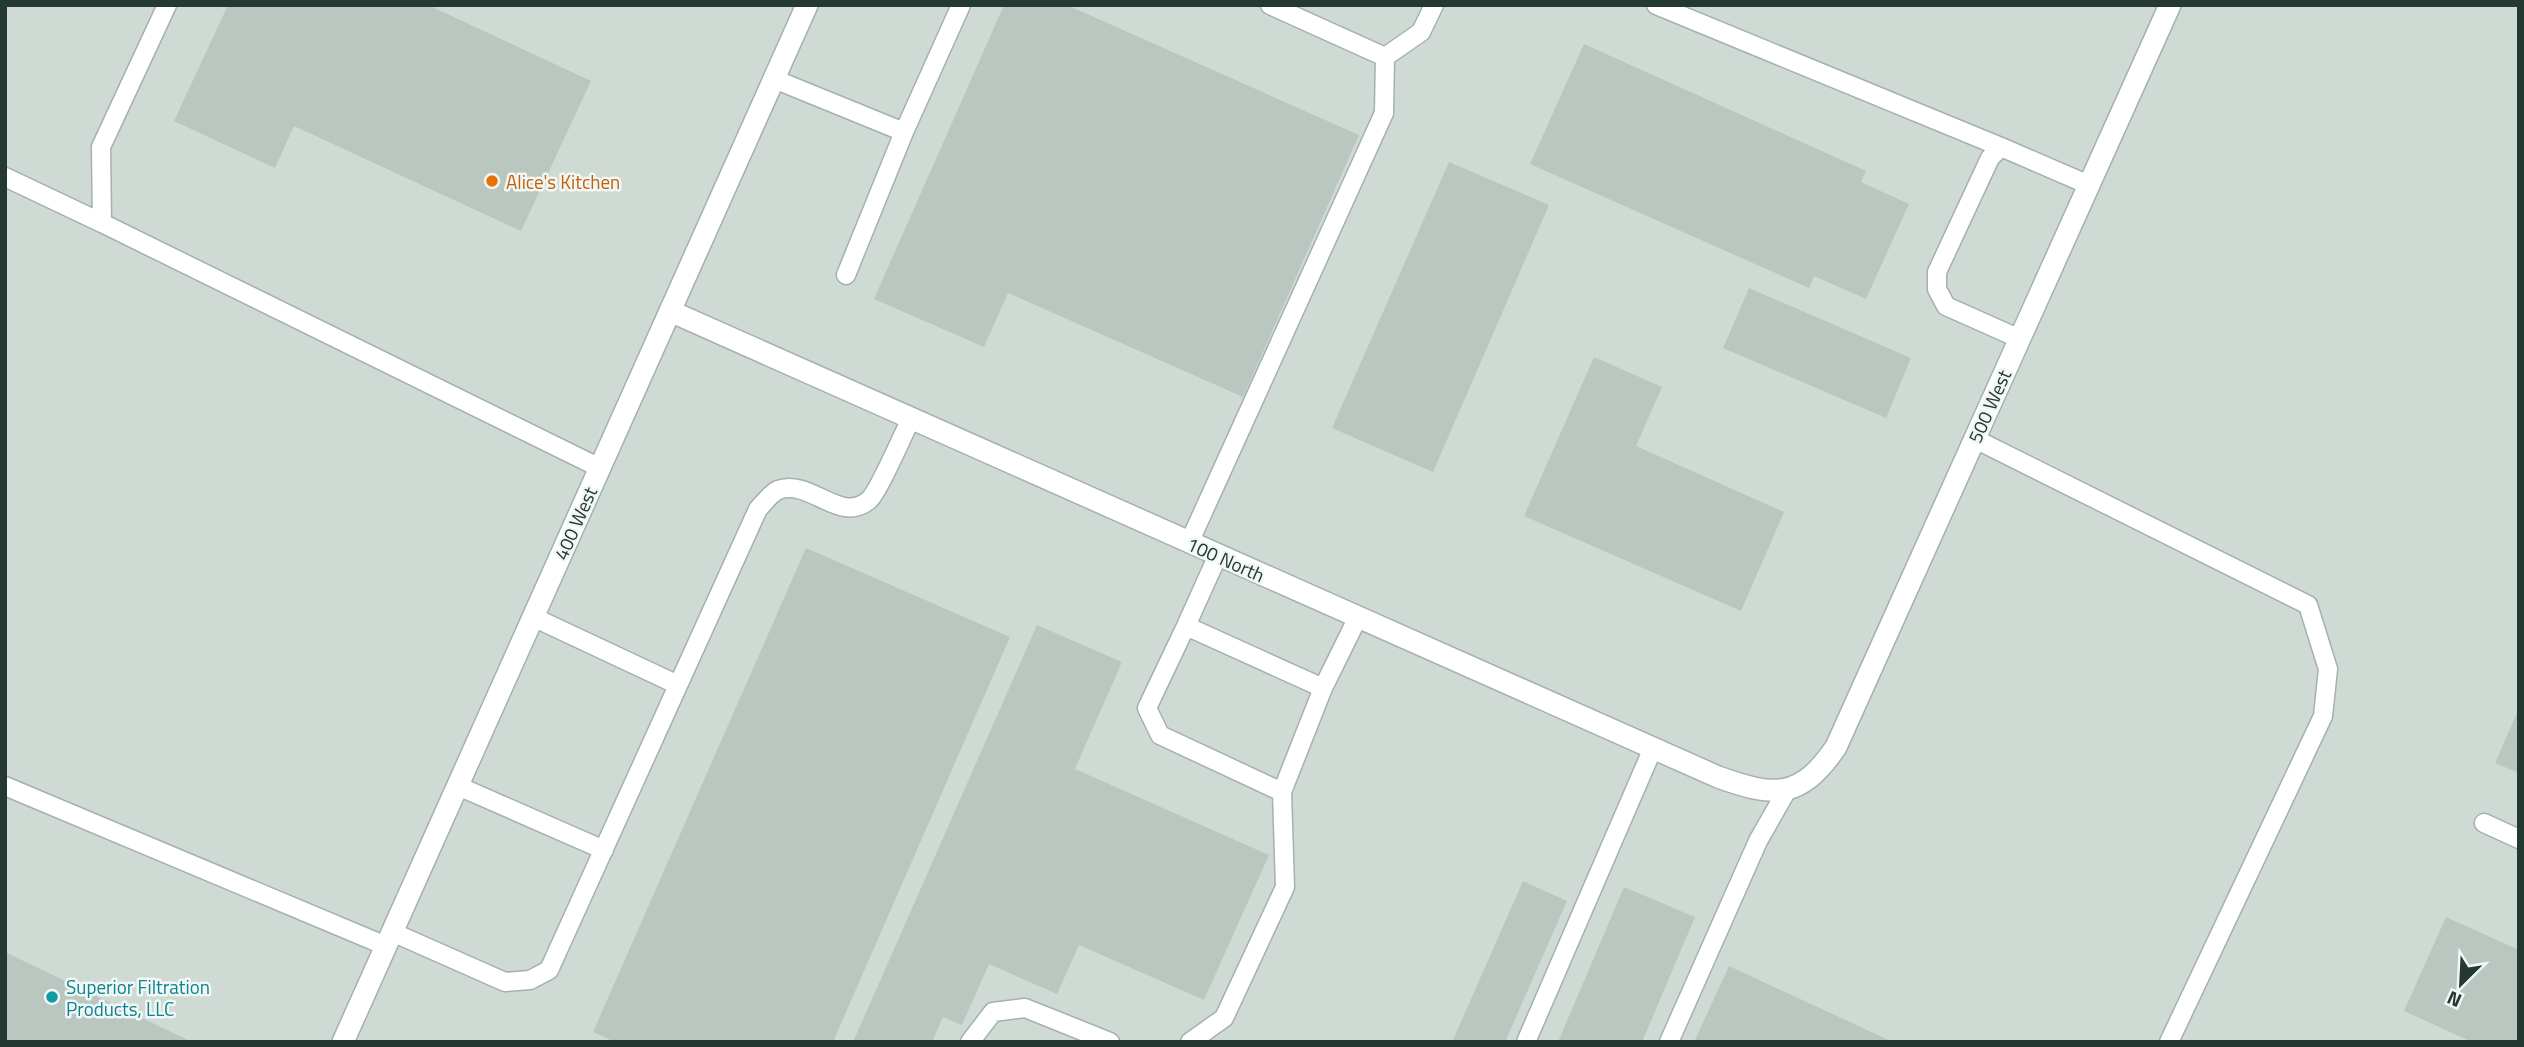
<svg xmlns="http://www.w3.org/2000/svg" width="2524" height="1047" font-family="'Titillium Web',sans-serif">
<style>
.built{fill:#cfdad5}
.building{fill:#bac7c1}
.lines{fill:none;stroke-linecap:round;stroke-linejoin:round}
.service-casing{stroke:#a4b1ac;stroke-width:21}
.minor-casing{stroke:#a4b1ac;stroke-width:24}
.tertiary-casing{stroke:#a4b1ac;stroke-width:24}
.service{stroke:#fff;stroke-width:18}
.minor{stroke:#fff;stroke-width:21}
.tertiary{stroke:#fff;stroke-width:21}
.food-dot{fill:#e8710a;stroke:#f1f7f4;stroke-width:2.5}
.culture-dot{fill:#0f9aa8;stroke:#f1f7f4;stroke-width:2.5}
.labels{text-anchor:middle;dominant-baseline:central;stroke-width:5;stroke-linejoin:round;paint-order:stroke}
.food-label{font-size:19px;fill:#c56008;stroke:#f1f7f4;text-anchor:start}
.street-label{font-size:19px;fill:#233932;stroke:#f1f7f4}
.culture-label{font-size:19px;fill:#0d838f;stroke:#f1f7f4;text-anchor:start}
</style>
<rect width="100%" height="100%" fill="#e1eae6"/>
<path class="built" d="M 5,5 L 2519,5 L 2519,1042 L 5,1042 Z"/>
<path class="building" d="M 228,5 L 428,5 L 591,81 L 521,231 L 294,126 L 275,168 L 174,121 Z
M 1004,5 L 1067,5 L 1359,135 L 1243,397 L 1008,293 L 984,347 L 874,299 Z
M 1584,44 L 1866,171 L 1861,182 L 1909,204 L 1866,299 L 1814,276 L 1809,288 L 1530,164 Z
M 1449,162 L 1549,205 L 1433,472 L 1332,428 Z
M 1749,288 L 1911,358 L 1886,418 L 1723,348 Z
M 1594,357 L 1662,387 L 1636,446 L 1784,512 L 1741,611 L 1524,516 Z
M 806,548 L 1010,637 L 833,1042 L 615,1042 L 593,1032 Z
M 1037,625 L 1122,662 L 1075,769 L 1269,855 L 1204,1000 L 1079,945 L 1057,994 L 989,964 L 962,1025 L 943,1017 L 932,1042 L 853,1042 Z
M 2519,708 L 2519,773 L 2495,763 Z
M 1523,881 L 1567,901 L 1505,1042 L 1452,1042 Z
M 1624,887 L 1695,917 L 1642,1042 L 1558,1042 Z
M 2446,917 L 2519,950 L 2519,1042 L 2472,1042 L 2404,1011 Z
M 5,952 L 192,1042 L 5,1042 Z
M 1729,966 L 1893,1042 L 1694,1042 Z"/>
<g class="lines">
<defs>
<path id="service" d="M 167,5 L 101,147 L 102,223 L 600,468
M 1656,5 L 2001,147
M 1385,57 L 1421,32 L 1434,5
M 774,79 L 904,132 L 846,275
M 904,132 L 961,5
M 5,177 L 102,223
M 2020,339 L 1946,306 L 1937,289 L 1937,272 L 1990,158 L 2001,147 L 2089,185
M 1975,439 L 2308,605 L 2328,669 L 2323,716 L 2169,1042
M 1189,543 L 1384,113 L 1385,57 L 1270,5
M 1218,555 L 1186,626 L 1323,688 L 1358,617
M 533,617 L 678,685
M 1186,626 L 1147,708 L 1160,735 L 1282,792
M 5,786 L 386,946
M 458,786 L 604,850
M 2484,823 L 2519,839
M 392,932 L 505,982 L 530,980 L 549,970 L 758,509 C 764,503 771,493 778,490 C 810,478 840,525 869,500 C 879,491 903,434 911,419
M 970,1042 L 993,1012 L 1025,1008 L 1110,1042
M 1190,1042 L 1224,1018 L 1285,887 L 1282,792 L 1323,688
M 1526,1042 L 1653,748
M 1669,1042 L 1758,841 L 1787,790"/>
<path id="minor" d="M 670,311 L 1718,777 C 1774,797 1800,800 1836,747 L 2170,5"/>
<path id="tertiary" d="M 343,1042 L 807,5"/>
</defs>
<use href="#service" class="service-casing"/>
<use href="#minor" class="minor-casing"/>
<use href="#tertiary" class="tertiary-casing"/>
<use href="#service" class="service"/>
<use href="#minor" class="minor"/>
<use href="#tertiary" class="tertiary"/>
</g>
<circle class="food-dot" cx="492" cy="181" r="7"/>
<circle class="culture-dot" cx="52" cy="997" r="7"/>
<g class="labels">
<g class="food-label">
<text x="506" y="181">Alice's Kitchen</text>
</g>
<g class="street-label">
<text transform="translate(1989 406) rotate(-66)">500 West</text>
<text transform="translate(575 523) rotate(-66)">400 West</text>
<text transform="translate(1226 559) rotate(24)">100 North</text>
</g>
<g class="culture-label">
<text x="66" y="986">Superior Filtration<tspan x="66" dy="22">Products, LLC</tspan></text>
</g>
</g>
<rect width="2524" height="1047" fill="none" stroke="#233932" stroke-width="14"/>
<g transform="translate(2461 984) rotate(204)" stroke="#f1f7f4" stroke-width="5" paint-order="stroke">
<path d="M0-5L12 26L0 18L-12 26Z" fill="#233932"/>
<text y="-10" font-size="19" font-weight="bold" text-anchor="middle" fill="#233932">N</text>
</g>
</svg>
